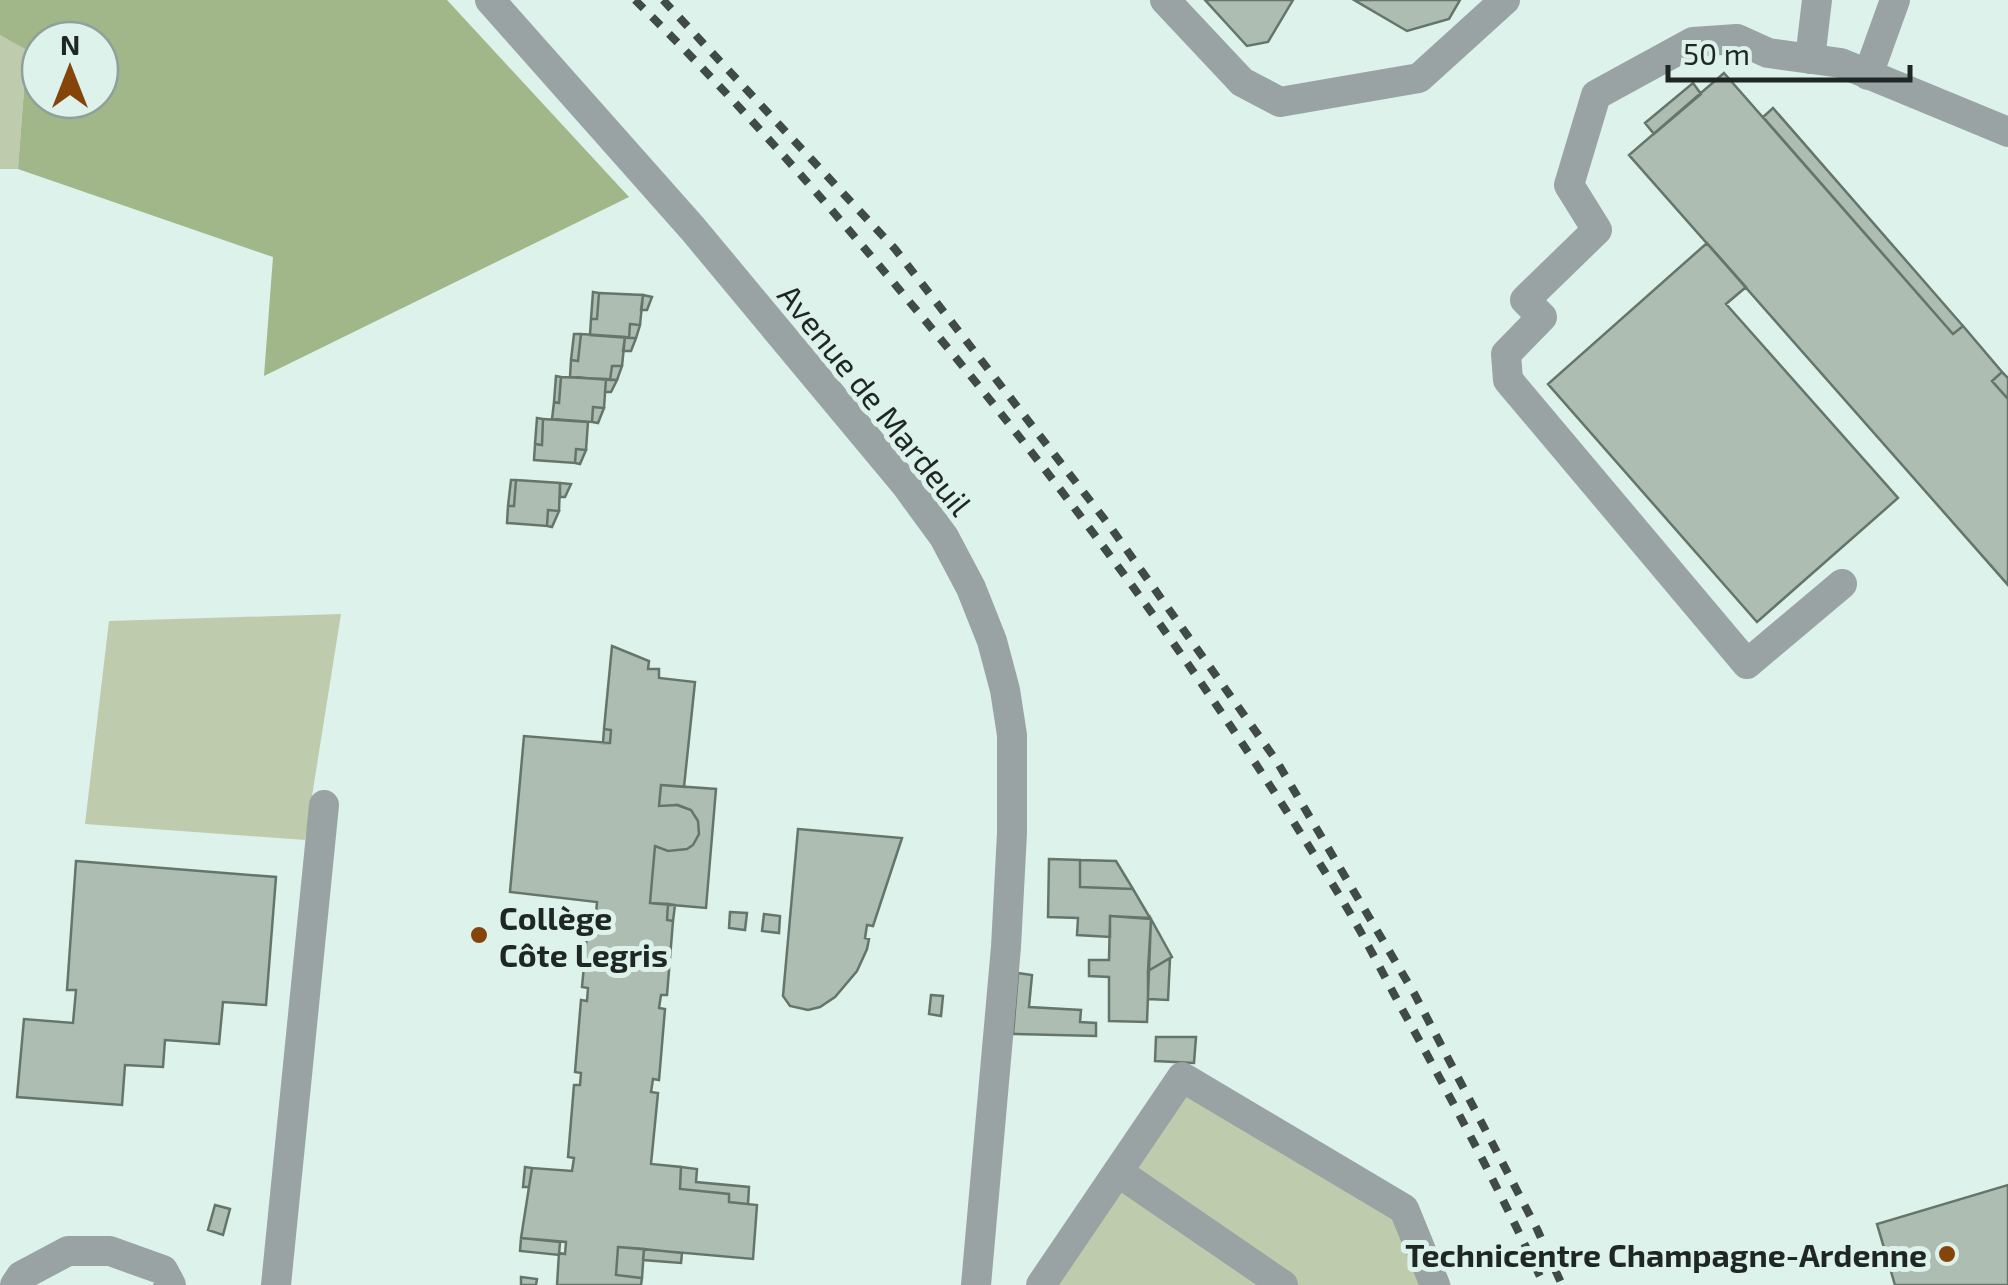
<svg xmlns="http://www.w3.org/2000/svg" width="2008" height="1285" font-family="'Exo 2',sans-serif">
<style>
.green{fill:#beccad}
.forest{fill:#a1b689;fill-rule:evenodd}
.building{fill:#adbdb1;stroke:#667569;stroke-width:2.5}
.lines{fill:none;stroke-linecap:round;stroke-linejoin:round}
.minor{stroke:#9aa3a4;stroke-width:30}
.rail{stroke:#404b48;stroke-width:8;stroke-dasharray:12 12;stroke-linecap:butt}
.poi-dot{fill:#85450a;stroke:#dcf2eb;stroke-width:4}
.labels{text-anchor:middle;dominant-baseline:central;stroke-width:10;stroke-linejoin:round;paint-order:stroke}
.street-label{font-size:32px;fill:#1f2725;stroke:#dcf2eb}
.poi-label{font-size:32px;font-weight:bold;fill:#1f2725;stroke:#dcf2eb;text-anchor:start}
</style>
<rect width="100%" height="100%" fill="#dcf2eb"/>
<path class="green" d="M 0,35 L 27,49 L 18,169 L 0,169 Z
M 341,614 L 305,840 L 85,824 L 109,621 Z
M 1172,1069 L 1420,1209 L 1451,1285 L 1027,1285 Z"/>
<path class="forest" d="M 0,0 L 447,0 L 629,197 L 264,376 L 273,257 L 18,169 L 27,50 L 0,35 ZM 40,40 L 100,40 L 100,100 L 40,100 Z"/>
<path class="building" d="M 1205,0 L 1293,0 L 1268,42 L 1247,46 Z
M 1354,0 L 1460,0 L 1449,19 L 1407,31 Z
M 1724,73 L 1953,334 L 1963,326 L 2002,372 L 1992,381 L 2008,399 L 2008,585 L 1629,155 Z
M 1693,83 L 1701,94 L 1654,134 L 1645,123 Z
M 1773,108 L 1963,326 L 1953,334 L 1763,117 Z
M 1707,243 L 1746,287 L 1726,304 L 1898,498 L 1757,622 L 1548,384 Z
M 593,292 L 599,293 L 597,319 L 591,319 Z
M 599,293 L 643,295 L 640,325 L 630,324 L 629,338 L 590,335 L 591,319 L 597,319 Z
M 643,295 L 652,297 L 647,310 L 641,310 Z
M 630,324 L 640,325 L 636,338 L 629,338 Z
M 574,334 L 581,334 L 578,361 L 571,360 Z
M 581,334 L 625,337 L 622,366 L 612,366 L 610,380 L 570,377 L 571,360 L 578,361 Z
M 625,337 L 636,338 L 631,351 L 623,351 Z
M 612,366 L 622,366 L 617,380 L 610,380 Z
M 2002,372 L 2008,378 L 2008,399 L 1992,381 Z
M 556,376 L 561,377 L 559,403 L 554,402 Z
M 561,377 L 606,379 L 604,408 L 593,407 L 592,422 L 552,419 L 554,402 L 559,403 Z
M 606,379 L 617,380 L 611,392 L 605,392 Z
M 593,407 L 604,408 L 598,423 L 592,422 Z
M 537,418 L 543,419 L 542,445 L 535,444 Z
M 543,419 L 588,422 L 586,450 L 576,449 L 575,463 L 534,460 L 535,444 L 542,445 Z
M 576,449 L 586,450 L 580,464 L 575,463 Z
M 511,480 L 516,480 L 514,506 L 508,506 Z
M 516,480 L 560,483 L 559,511 L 548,510 L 547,526 L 507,523 L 508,506 L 514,506 Z
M 560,483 L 571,484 L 565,497 L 560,497 Z
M 548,510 L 559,511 L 552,527 L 547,526 Z
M 612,646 L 649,661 L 648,669 L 659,669 L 659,678 L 695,682 L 684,787 L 661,785 L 659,806 L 677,805 L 691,810 L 698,821 L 699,834 L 693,845 L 687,849 L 668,851 L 655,846 L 650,903 L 668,904 L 667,920 L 673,921 L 667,995 L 661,995 L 659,1008 L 665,1009 L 659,1080 L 653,1079 L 651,1092 L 658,1093 L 651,1164 L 681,1167 L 680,1189 L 729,1194 L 729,1202 L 757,1205 L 753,1259 L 618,1247 L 616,1275 L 642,1278 L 641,1285 L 557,1285 L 559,1253 L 565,1254 L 566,1242 L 521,1238 L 532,1168 L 572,1171 L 574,1158 L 568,1157 L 574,1085 L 580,1085 L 581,1073 L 575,1072 L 581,1000 L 587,1001 L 588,988 L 582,987 L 589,913 L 596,914 L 597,902 L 510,892 L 524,736 L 610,743 L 611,730 L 604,729 Z
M 604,729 L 611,730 L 610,743 L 603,743 Z
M 661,785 L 716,789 L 706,908 L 650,903 L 655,846 L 668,851 L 687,849 L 693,845 L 699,834 L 698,821 L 691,810 L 678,805 L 659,806 Z
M 798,829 L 902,838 L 873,926 L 867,925 L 865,938 L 869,939 L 867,949 L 857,971 L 835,997 L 820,1007 L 808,1010 L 790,1006 L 783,996 Z
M 1049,859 L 1080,860 L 1080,887 L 1133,889 L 1150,918 L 1110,916 L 1110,937 L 1077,935 L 1078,918 L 1048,917 Z
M 1080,860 L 1116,861 L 1133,889 L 1080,887 Z
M 76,861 L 276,877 L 266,1005 L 223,1002 L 219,1044 L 165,1040 L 163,1067 L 125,1065 L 122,1105 L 17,1097 L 24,1019 L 73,1023 L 76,990 L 67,990 Z
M 668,904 L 675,905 L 673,921 L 667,920 Z
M 730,912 L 747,913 L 745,930 L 729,928 Z
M 764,914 L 780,916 L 779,933 L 762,931 Z
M 1110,916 L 1151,919 L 1147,1022 L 1109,1021 L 1109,977 L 1089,976 L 1089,960 L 1109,960 Z
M 1151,919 L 1172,957 L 1148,971 Z
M 1170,958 L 1168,1000 L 1148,999 L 1148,971 Z
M 1018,973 L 1032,975 L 1029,1007 L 1081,1010 L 1080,1022 L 1096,1023 L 1096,1036 L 1013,1034 Z
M 931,995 L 943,996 L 941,1016 L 929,1014 Z
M 1156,1037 L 1196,1037 L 1194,1063 L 1155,1061 Z
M 525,1167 L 532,1168 L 529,1187 L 523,1187 Z
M 681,1167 L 697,1169 L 696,1182 L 749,1187 L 748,1204 L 729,1202 L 729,1194 L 680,1189 Z
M 2008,1185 L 2008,1285 L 1895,1285 L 1877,1224 Z
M 215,1205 L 230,1209 L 223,1235 L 208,1230 Z
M 521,1238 L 560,1242 L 559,1255 L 520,1251 Z
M 618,1247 L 644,1249 L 642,1278 L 616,1275 Z
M 644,1249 L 682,1253 L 681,1263 L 643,1260 Z
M 521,1277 L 537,1279 L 536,1285 L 521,1285 Z"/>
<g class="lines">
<path class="minor" d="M 490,0 L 693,229 L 906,485 L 944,537 L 971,588 L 992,641 L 1005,690 L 1012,735 L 1012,833 L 1006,947 L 976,1285
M 1165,0 L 1242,82 L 1280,102 L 1419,78 L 1505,0
M 1810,59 L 1817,0
M 1868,75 L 1895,0
M 1842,584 L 1747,664 L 1508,380 L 1506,354 L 1542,317 L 1525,300 L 1597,230 L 1569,185 L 1596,95 L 1693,42 L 1737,39 L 1768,53 L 1841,63 L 2008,132
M 1118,1172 L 1283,1285
M 15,1285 L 21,1276 L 68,1251 L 110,1251 L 163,1270 L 171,1285
M 276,1285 L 324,805
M 1041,1285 L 1182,1077 L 1404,1209 L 1435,1285"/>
<path class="rail" d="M 635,0 C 733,96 825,200 913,306 C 1070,493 1214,690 1341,898 C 1363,934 1382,972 1402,1009 C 1452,1099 1500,1191 1544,1285
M 663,0 L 895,249 L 1109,525 L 1276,760 L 1414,993 L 1537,1229 L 1562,1285"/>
</g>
<g class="poi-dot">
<circle cx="479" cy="935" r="10"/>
<circle cx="1947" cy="1254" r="10"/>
</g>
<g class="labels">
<g class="street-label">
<text transform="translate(876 399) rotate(51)">Avenue de Mardeuil</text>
</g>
<g class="poi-label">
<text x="499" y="917">Collège<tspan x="499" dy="37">Côte Legris</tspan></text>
<text x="1927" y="1254" text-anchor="end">Technicentre Champagne-Ardenne</text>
</g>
</g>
<g transform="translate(70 70)"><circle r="48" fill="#dcf2eb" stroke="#90a19c" stroke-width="2.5"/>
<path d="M0-8L18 38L0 25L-18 38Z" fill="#85450a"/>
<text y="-15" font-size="28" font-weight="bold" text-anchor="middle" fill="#1f2725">N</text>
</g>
<path d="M1668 65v15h242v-15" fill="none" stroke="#1f2725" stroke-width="5"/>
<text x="1683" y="65" font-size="30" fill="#1f2725" stroke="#dcf2eb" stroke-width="8" paint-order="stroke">50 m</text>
</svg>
